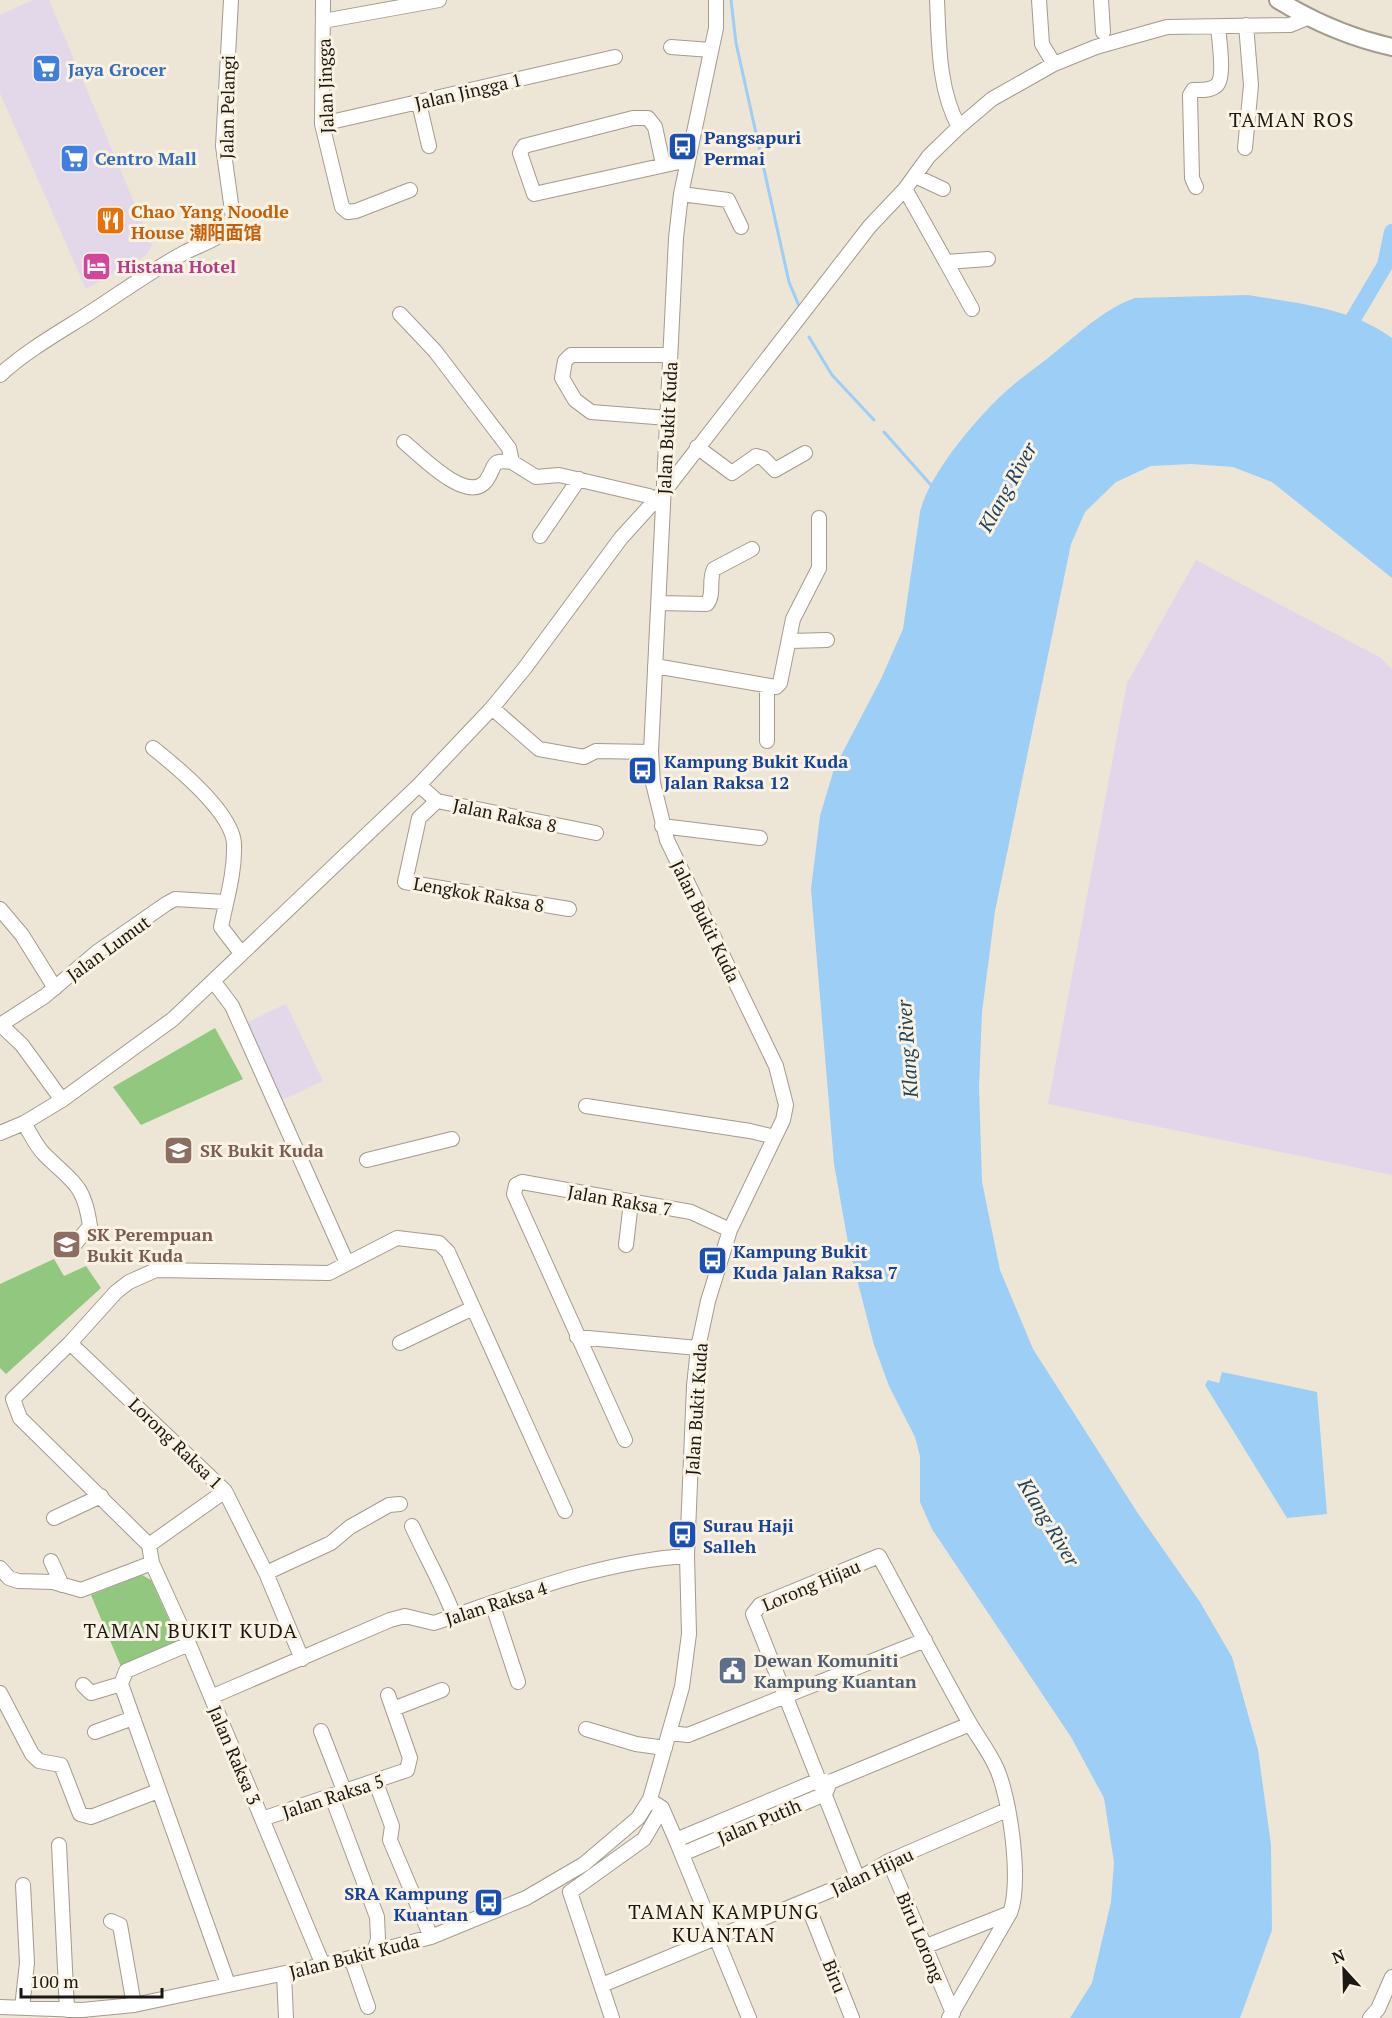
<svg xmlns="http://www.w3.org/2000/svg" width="1392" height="2018" font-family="'PT Serif','Noto Sans SC',serif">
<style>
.commercial{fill:#e3d7ea}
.industrial{fill:#e4d6ea}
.green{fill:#91c77f}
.water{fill:#9ccef6}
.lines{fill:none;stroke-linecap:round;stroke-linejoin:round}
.stream{stroke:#9ccef6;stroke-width:3}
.river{stroke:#9ccef6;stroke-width:16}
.minor-casing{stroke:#a39b8e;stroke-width:16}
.major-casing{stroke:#a39b8e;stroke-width:20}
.minor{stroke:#fff;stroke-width:14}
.major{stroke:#fff;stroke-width:16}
.labels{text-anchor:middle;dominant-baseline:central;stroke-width:6;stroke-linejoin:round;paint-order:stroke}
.shop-label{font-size:18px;font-weight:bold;fill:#366cbe;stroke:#faf2e3;text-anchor:start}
.street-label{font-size:18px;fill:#1b1813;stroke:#faf2e3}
.transit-label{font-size:18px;font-weight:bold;fill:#164399;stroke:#faf2e3;text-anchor:start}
.food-label{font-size:18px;font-weight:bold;fill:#c56008;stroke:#faf2e3;text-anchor:start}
.hotel-label{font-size:18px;font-weight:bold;fill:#b23c85;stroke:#faf2e3;text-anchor:start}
.education-label{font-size:18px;font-weight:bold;fill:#785e54;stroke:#faf2e3;text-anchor:start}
.service-label{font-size:18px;font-weight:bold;fill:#4e5e75;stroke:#faf2e3;text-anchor:start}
.neighbourhood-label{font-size:20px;letter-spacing:1.5px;fill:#1b1813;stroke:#faf2e3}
.water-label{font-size:20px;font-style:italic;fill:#20445f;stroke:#faf2e3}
</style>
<rect width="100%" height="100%" fill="#ede5d6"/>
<path class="commercial" d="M 33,0 L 49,0 L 152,245 L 145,256 L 86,289 L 0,93 L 0,15 Z
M 286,1004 L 323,1081 L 280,1101 L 243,1024 Z"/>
<path class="industrial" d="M 1196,560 L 1381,658 L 1392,669 L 1392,1175 L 1048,1104 L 1127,683 Z"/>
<path class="green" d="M 215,1028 L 243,1079 L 141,1125 L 113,1087 Z
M 54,1259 L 64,1276 L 86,1266 L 101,1288 L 6,1374 L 0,1368 L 0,1284 Z
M 142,1575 L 151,1580 L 180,1644 L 122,1669 L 91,1595 Z"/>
<path class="water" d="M 1248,295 C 1296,303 1352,308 1392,338 L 1392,578 L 1272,482 L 1233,467 L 1191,464 L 1151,466 L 1116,482 L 1085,512 L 1071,544 L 995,911 L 982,1012 L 979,1087 L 982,1182 L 1000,1270 L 1033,1349 L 1137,1512 L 1200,1602 L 1232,1657 L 1258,1750 L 1271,1845 L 1272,1930 L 1240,2018 L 1070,2018 L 1092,1983 L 1111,1902 L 1114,1862 L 1104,1798 L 1071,1737 L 932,1529 L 920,1502 L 920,1456 L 915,1437 L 889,1386 L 874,1345 L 849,1248 L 834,1164 L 811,889 L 820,816 L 834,769 L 881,679 L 903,629 L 920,512 C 929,473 981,412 1012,386 C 1027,373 1044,362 1059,349 C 1083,330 1106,308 1135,298 Z
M 1222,1372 L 1317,1392 L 1327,1514 L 1287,1518 L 1205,1385 L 1208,1380 L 1219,1383 Z"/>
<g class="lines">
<path class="stream" d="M 731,0 L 736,43 L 789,282 L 799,306
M 809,337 L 832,375 L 874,420
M 884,432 L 931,485"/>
<path class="river" d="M 1343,336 L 1385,265 L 1392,232"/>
<defs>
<path id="minor" d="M 323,0 L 322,124 L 342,207 L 348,212 L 356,211 L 410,190
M 937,0 C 939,42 938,89 959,127
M 1039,0 L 1042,44 L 1054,64
M 1101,0 L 1103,32
M 323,21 L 439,0
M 671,47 L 711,50
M 419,103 L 429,146
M 322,124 L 615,57
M 1245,148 L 1251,85 L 1246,25
M 663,164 L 655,127 L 648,118 L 633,118 L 524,146 L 520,153 L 534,194 L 688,160
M 915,176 L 943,189
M 1196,187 L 1192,178 L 1190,95 L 1193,90 C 1201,90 1211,91 1217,85 C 1225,77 1219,38 1218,27
M 905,189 L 946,262 L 988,259
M 681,194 L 728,200 L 741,227
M 946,262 L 972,309
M 400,314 L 435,351 L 509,448 L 512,462 L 536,477 L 559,475 L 649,496
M 0,375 C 26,351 58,333 88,314 C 119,294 149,272 182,254 C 199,244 227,239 233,218 L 223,146 L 231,0
M 668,418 L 591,412 L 575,400 L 562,378 L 565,361 L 571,355 L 670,355
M 404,442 C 419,454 467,505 486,481 C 497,466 489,459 512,462
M 697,447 L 732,473 L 756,456 L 763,458 L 775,470 L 805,453
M 540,536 L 579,479
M 659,603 L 707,604 C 715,594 708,581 714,569 L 752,549
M 790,641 L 827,640
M 655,666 L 776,687 L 780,683 L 793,619 L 819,568 L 819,518
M 492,708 L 539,749 L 584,757 L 596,751 L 651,752
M 767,741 L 767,686
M 153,748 C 177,767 234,814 234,845 C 235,873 226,901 221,927 L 241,953
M 419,785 L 437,801 L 596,833
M 437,801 L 419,818 L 405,882 L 569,909
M 662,826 L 760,838
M 0,909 L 22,935 L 55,988
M 214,982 L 232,1006 L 347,1263
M 0,1024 L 22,1045 L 62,1100
M 0,1025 L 45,996 L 97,952 L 166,904 L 175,899 L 225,902
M 586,1106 L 750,1131 L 775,1137
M 24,1123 C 30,1133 36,1146 44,1154 C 72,1182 84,1183 90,1226 L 75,1244
M 0,1133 L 24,1123 L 62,1100 L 173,1019 L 419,785 L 492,708 L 524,669 L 621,538 L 670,484 L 870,226 L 905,189 L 929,156 L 959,127 L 992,99 L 1054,64 L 1096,47 L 1167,27 L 1290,25 L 1307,18
M 367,1160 L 452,1139
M 626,1245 L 631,1202
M 577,1337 L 698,1348
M 70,1343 L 225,1491 L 266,1573 L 302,1659
M 400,1343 L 473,1308
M 625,1440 L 514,1194 L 516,1185 L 522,1182 L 691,1212 L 730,1230
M 225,1491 L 149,1545 L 20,1418 L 13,1399 L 70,1343 L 116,1292 L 129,1282 L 156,1270 L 329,1273 L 397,1238 L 439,1243 L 448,1252 L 565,1511
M 54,1518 L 101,1496
M 412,1526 C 426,1557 442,1584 454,1616
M 149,1545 L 152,1563 L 189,1644 L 323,1965
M 51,1561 L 62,1585
M 0,1568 L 9,1578 L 18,1581 L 53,1582 L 81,1590 L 152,1563
M 266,1573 L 331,1543 L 350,1527 L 389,1505 L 400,1504
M 492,1603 L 518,1682
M 189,1644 L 126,1671 L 121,1684 L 228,1984
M 83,1685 L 91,1693 L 121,1684
M 0,1693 L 32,1754 L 39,1761 L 61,1765 L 80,1814 L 91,1817 L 158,1791
M 211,1697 L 390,1620 L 405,1616 L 434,1623 C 516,1595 601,1561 687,1556
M 393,1709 L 442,1690
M 586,1729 L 636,1744 L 665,1748
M 321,1731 L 345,1793
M 95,1732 L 133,1718
M 669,1733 L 688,1735 L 925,1640
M 376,1783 L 392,1826 L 390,1840 L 431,1937
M 332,1797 L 377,1917 L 378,1939 L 374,1952
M 656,1804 L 662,1808 L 676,1840 L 749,2018
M 262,1819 L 407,1770 L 410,1758 L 388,1695
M 676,1840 L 819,1780 L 830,1782 L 970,1724
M 59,1845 L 67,2010
M 682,1854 L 825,1794 L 828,1787
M 889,1861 L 953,2013
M 858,1879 L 753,1614 L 760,1605 L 879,1556 C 909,1611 938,1667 969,1722 C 977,1736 988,1750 995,1765 C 1010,1794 1022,1883 1010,1913 L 949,2018
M 806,1901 L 852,2018
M 111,1921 L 120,1925 L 134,2005
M 924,1947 L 1010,1913
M 351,1958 L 368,2007
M 284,1974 L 286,2018
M 602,1985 L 858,1879 L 889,1861 L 1007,1810
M 0,2007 L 82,2010 L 134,2005 L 323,1965 L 431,1937 L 526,1898 L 584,1864 L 638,1818 L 650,1799 L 669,1733 L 682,1687 L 689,1634 L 687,1556 L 694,1386 L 698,1348 L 708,1301 L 730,1230 L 783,1120 L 786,1105 L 776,1066 L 667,840 L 653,783 L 651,752 L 676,238 L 681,194 L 716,28 L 716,0
M 22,2008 L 27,1963 L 23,1885
M 612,2018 L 570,1892 L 644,1839 L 662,1808
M 1370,2018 L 1378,2009 L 1392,1977"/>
<path id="major" d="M 1278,0 C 1314,22 1351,38 1392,47"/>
</defs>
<use href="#minor" class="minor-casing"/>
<use href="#major" class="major-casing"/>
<use href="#minor" class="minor"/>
<use href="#major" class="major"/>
</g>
<defs>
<symbol id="supermarket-square" viewBox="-11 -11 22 22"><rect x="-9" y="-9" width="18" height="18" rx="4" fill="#3f7fe0" stroke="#faf2e3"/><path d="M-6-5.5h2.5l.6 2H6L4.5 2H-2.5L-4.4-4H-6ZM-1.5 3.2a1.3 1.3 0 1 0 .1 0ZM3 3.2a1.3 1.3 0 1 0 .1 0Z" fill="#fff"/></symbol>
<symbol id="bus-square" viewBox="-11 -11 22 22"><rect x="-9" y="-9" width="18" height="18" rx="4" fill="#1a4fb4" stroke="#faf2e3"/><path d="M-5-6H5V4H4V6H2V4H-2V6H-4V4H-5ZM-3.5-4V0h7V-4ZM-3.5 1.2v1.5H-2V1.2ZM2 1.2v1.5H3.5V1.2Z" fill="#fff"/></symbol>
<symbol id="restaurant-square" viewBox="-11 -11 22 22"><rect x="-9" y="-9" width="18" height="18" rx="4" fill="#e8710a" stroke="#faf2e3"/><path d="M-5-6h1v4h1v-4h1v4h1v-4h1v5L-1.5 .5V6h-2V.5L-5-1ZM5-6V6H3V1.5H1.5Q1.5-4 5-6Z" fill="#fff"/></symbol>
<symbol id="hotel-square" viewBox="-11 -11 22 22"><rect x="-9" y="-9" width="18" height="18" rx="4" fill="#d1479c" stroke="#faf2e3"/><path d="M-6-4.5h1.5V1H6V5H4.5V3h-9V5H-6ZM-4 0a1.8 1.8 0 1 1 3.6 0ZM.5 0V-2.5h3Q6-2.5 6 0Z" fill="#fff"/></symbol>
<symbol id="school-square" viewBox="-11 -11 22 22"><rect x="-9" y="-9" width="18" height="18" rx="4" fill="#8d6e63" stroke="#faf2e3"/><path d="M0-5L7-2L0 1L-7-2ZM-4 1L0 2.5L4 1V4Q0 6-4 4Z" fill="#fff"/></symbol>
<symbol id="civic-square" viewBox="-11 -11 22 22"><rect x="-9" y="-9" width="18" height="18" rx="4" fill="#5c6f8a" stroke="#faf2e3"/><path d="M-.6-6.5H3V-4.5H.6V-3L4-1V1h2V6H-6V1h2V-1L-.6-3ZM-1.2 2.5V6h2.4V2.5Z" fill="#fff"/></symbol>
</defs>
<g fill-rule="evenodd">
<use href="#supermarket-square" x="30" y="52" width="33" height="33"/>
<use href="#bus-square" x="666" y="130" width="33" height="33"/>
<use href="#supermarket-square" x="58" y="142" width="33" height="33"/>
<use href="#restaurant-square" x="94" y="204" width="33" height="33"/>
<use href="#hotel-square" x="80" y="250" width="33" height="33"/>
<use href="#bus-square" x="626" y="754" width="33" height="33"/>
<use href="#school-square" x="162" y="1134" width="33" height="33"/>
<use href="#school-square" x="50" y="1228" width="33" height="33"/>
<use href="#bus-square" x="696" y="1244" width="33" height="33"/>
<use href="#bus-square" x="666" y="1518" width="33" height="33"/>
<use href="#civic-square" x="716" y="1654" width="33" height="33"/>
<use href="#bus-square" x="472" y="1886" width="33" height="33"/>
</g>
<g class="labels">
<g class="shop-label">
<text x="68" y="69">Jaya Grocer</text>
<text x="95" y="158">Centro Mall</text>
</g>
<g class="street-label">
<text transform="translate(325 86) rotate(-92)">Jalan Jingga</text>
<text transform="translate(468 91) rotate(-13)">Jalan Jingga 1</text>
<text transform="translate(227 107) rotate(-89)">Jalan Pelangi</text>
<text transform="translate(667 428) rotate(-87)">Jalan Bukit Kuda</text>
<text transform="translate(505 815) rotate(12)">Jalan Raksa 8</text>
<text transform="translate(479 894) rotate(10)">Lengkok Raksa 8</text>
<text transform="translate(706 921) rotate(64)">Jalan Bukit Kuda</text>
<text transform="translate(108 948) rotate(-36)">Jalan Lumut</text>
<text transform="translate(620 1200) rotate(10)">Jalan Raksa 7</text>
<text transform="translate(696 1409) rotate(-86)">Jalan Bukit Kuda</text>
<text transform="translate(176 1443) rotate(44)">Lorong Raksa 1</text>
<text transform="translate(811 1585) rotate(-23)">Lorong Hijau</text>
<text transform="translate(496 1603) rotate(-18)">Jalan Raksa 4</text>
<text transform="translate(235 1755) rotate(67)">Jalan Raksa 3</text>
<text transform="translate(333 1796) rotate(-18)">Jalan Raksa 5</text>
<text transform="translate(759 1821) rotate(-23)">Jalan Putih</text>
<text transform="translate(872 1871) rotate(-25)">Jalan Hijau</text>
<text transform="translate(921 1937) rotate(67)">Biru Lorong</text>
<text transform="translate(354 1956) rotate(-14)">Jalan Bukit Kuda</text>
<text transform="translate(835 1976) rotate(68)">Biru</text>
</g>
<g class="transit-label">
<text x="704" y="137">Pangsapuri<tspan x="704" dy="21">Permai</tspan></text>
<text x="664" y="761">Kampung Bukit Kuda<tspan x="664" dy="21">Jalan Raksa 12</tspan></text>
<text x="733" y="1251">Kampung Bukit<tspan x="733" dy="21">Kuda Jalan Raksa 7</tspan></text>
<text x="703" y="1525">Surau Haji<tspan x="703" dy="21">Salleh</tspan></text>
<text x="468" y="1893" text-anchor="end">SRA Kampung<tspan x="468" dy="21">Kuantan</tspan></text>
</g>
<g class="food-label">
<text x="131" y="211">Chao Yang Noodle<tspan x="131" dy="21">House 潮阳面馆</tspan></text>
</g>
<g class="hotel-label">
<text x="117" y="266">Histana Hotel</text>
</g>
<g class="education-label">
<text x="200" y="1150">SK Bukit Kuda</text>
<text x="87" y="1234">SK Perempuan<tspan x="87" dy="21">Bukit Kuda</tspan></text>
</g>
<g class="service-label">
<text x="754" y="1660">Dewan Komuniti<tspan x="754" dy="21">Kampung Kuantan</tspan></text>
</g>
<g class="neighbourhood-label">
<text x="1292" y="119">TAMAN ROS</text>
<text x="191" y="1630">TAMAN BUKIT KUDA</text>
<text x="724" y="1911">TAMAN KAMPUNG<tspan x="724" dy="23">KUANTAN</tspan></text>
</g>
<g class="water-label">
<text transform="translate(1007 487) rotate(-61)">Klang River</text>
<text transform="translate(907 1049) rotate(-94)">Klang River</text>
<text transform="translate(1049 1522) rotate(59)">Klang River</text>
</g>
</g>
<g transform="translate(1344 1970) rotate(338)" stroke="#faf2e3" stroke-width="4.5" paint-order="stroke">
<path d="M0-4.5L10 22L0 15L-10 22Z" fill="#1b1813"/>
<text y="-9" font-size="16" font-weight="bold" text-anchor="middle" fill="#1b1813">N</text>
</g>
<path d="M21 1988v9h141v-9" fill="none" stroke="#1b1813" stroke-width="3"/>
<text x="30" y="1988" font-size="18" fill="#1b1813" stroke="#faf2e3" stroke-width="4.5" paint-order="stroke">100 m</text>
</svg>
